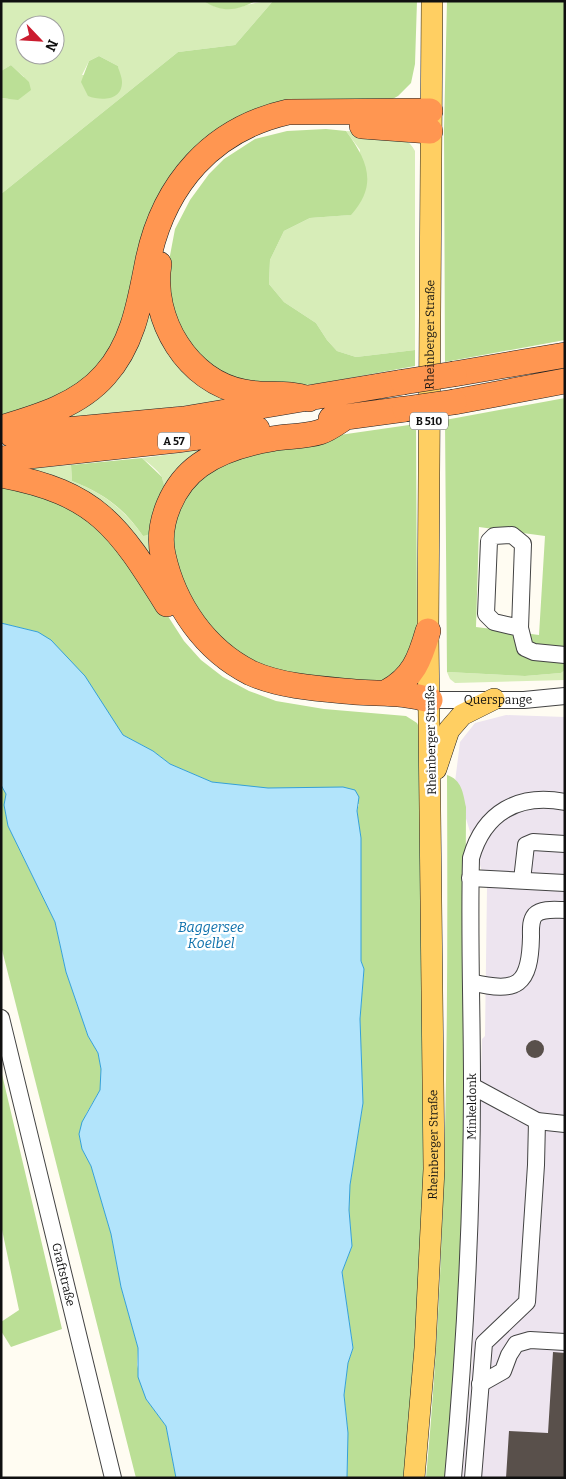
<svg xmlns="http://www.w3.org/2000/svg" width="566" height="1479" font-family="Bitter,serif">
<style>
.industrial{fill:#ede4ef}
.green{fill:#d7edb8;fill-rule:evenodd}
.forest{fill:#bbdf96;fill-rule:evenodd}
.water{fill:#b2e4fb;stroke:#34a0d8}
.building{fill:#59504b}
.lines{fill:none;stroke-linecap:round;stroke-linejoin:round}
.minor-casing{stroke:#434343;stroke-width:18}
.major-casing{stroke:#212121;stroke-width:22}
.highway-casing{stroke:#212121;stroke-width:26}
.minor{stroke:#fff;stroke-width:16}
.major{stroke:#ffcf62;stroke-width:21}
.highway{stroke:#ff9651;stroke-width:25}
.highway-bridge-casing{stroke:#212121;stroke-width:26;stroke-linecap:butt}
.highway-bridge{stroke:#ff9651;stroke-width:25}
.labels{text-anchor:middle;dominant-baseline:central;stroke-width:5;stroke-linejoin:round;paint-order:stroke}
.shield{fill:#fff;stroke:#585858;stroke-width:1}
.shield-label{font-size:11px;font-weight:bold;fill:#101010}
.street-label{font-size:12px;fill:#101010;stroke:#fff}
.water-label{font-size:14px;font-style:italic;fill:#0e71ac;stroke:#fff}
</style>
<rect width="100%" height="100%" fill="#fffcf2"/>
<path class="industrial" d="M 506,715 L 565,717 L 565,1478 L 462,1478 L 472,1361 L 482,1039 L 485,1036 L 487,888 L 455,782 L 460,742 L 475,723 Z"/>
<path class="green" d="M 1,1 L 203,1 C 235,18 242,1 273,1 L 235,45 L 178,52 L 1,194 L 1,98 L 8,99 L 24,77 L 11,65 L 1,71 ZM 25,25 L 55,25 L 55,55 L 25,55 ZM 99,56 L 118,66 L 119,73 L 82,75 L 89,61 Z
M 346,131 C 368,133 404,128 415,151 L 415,350 L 356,357 L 337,351 L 327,340 L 316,323 L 284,302 L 269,284 L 270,260 L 284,231 L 310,218 L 350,215 L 360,150 Z
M 146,301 L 244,399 L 52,421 Z
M 217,448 L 161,567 L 13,470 L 71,465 L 72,481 C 103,493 124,509 143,536 C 148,526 167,487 162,477 C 158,470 148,463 142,458 Z
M 565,670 L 565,680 L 455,683 L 450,679 L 447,672 L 525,676 L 561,673 Z"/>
<path class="forest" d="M 203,1 L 256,1 C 235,11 224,13 203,1 Z
M 273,1 L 417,1 L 415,64 L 411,83 L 398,96 L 387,102 L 312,104 L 193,156 L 131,310 L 110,356 L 63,400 L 1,421 L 1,194 L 178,52 L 235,45 Z
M 447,1 L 565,1 L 565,340 L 445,362 L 444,129 Z
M 99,56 L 118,66 C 119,71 122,77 122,82 C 122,101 101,101 88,96 L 81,82 L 89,61 Z
M 11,65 L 29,82 L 31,90 L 18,100 L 1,98 L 1,71 Z
M 326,129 L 346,131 C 368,161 378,185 351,215 L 310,218 L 284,231 L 270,260 L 269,284 L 284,302 L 316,323 L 327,340 L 337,351 L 356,357 L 415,350 L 415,366 L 317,384 L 274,388 L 211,371 L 178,332 L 165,282 L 175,229 L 190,200 L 209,174 L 224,159 L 255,139 L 287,131 Z
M 565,398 L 565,670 L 561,673 L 525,676 L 447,672 L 445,420 ZM 479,527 L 545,536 L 539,635 L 476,627 Z
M 416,424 L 417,635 L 393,683 L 275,675 L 220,643 L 177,581 L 170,533 L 183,496 L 207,470 L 277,444 Z
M 142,458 L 162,477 L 164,486 L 156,503 L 150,534 L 143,536 C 124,508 103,493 72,481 L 71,465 Z
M 1,483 L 72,504 L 138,570 L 184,641 L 201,660 L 223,677 L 249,691 L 276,701 L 324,709 L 406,716 L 417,723 L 420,729 C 422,893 427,1057 422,1221 C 420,1307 412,1392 405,1478 L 347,1478 L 348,1433 L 344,1395 L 348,1363 L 353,1348 L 342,1272 L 352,1246 L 349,1210 L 350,1185 L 363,1103 L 360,1019 L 364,969 L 361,961 L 361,838 L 357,811 L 359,804 L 212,782 L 170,764 L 153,751 L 123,735 L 38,632 L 1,623 Z
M 447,775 C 462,780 463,793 466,807 L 464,1211 L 446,1478 L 426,1478 C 448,1244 448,1009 447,775 Z
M 1,785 L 6,794 L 4,805 L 8,826 L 55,922 L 66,972 L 88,1036 L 98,1053 L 101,1069 L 100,1090 L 86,1114 L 79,1134 L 82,1149 L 91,1166 L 111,1234 L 121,1287 L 138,1348 L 137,1365 L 146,1399 L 166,1426 L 176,1478 L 136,1478 L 1,946 Z
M 1,1070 L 62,1329 L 11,1347 L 1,1331 L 1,1322 L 19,1310 L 1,1225 Z"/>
<path class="water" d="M 1,623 L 38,632 L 51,640 L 85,676 L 123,735 L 153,751 L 170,764 L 212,782 L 268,788 L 343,787 L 355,790 L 359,797 L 357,811 L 361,838 L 361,961 L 364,969 L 360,1019 L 363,1103 L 350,1185 L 349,1210 L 352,1246 L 342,1272 L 353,1348 L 348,1363 L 344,1395 L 348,1433 L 347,1478 L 176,1478 L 166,1426 L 146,1399 L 138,1377 L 138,1348 L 121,1287 L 111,1234 L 91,1166 L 82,1149 L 79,1134 L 82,1122 L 100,1090 L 101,1069 L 98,1053 L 88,1036 L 66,972 L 55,922 L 8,826 L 4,805 L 6,794 L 1,785 Z"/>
<path class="building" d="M526 1049a9 9 0 1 1 18 0a9 9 0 1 1-18 0Z
M 553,1352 L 565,1353 L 565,1478 L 506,1478 L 509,1431 L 548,1433 Z"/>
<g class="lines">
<defs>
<g id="minor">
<path d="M 520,628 L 494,622 L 486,614 L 489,541 L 494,536 L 512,535 L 523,544 L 520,628 L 525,648 L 534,652 L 565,655"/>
<path id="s1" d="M 430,700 L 524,700 L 565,696"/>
<path d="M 470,878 L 565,883"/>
<path d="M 522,880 L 526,845 L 533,842 L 565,844"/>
<path d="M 471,982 C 518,994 530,985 531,937 C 531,930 530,921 535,915 C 542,908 556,910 565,910"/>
<path id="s2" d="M 1,1018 L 113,1478"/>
<path d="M 472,1086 L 537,1121 L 565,1124"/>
<path d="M 480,1384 L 503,1371 L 509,1355 L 516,1344 L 530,1340 L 565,1342"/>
<path id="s3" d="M 453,1478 C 465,1347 472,1216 472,1085 C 472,1010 469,934 471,858 C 484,812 519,793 565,802"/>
<path d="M 473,1478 L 484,1343 L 527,1302 L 536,1165 L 537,1121"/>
</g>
<g id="major">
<path d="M 436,769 L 449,730 L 462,715 L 494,699"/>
<path id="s4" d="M 414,1478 L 425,1348 L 434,1169 L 428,631 L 432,1"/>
</g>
<path id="highway" d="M 362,126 L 430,131
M 159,264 C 150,319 188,382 244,392 C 267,397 286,391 309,399
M 454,374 L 565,355
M 454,402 L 565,381
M 346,417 C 338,422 329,429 320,432 C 304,437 286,436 271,439 C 247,443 220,451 200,465 C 173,484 156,523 163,555 C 174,605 205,650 251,673 C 282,687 322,689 355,692 C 381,694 405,692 430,700
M 331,419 L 405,409
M 1,428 C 38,417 79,405 105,375 C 134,343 140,300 148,260 C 164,184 212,129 288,112 L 430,111
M 12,435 L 184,419 L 403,382
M 1,459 L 177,440 L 257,429
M 1,475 C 97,493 118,526 167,604
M 387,692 C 413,678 420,659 428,631"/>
</defs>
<use href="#minor" class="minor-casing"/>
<use href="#major" class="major-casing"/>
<use href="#highway" class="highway-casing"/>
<use href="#minor" class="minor"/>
<use href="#major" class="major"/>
<use href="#highway" class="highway"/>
<defs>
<path id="highway-bridge" d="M 403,382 L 454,374
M 405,409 L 454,402"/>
</defs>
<use href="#highway-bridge" class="highway-bridge-casing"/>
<use href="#highway-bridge" class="highway-bridge"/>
</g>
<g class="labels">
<g class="shield">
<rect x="410" y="412.5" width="38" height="17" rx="4"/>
<rect x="158" y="432.5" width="32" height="17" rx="4"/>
</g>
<g class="shield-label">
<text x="429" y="421">B 510</text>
<text x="174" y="441">A 57</text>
</g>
<g class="street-label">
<text stroke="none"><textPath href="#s4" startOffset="1144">Rheinberger Straße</textPath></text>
<text stroke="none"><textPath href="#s1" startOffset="68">Querspange</textPath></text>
<text transform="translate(431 740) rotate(-91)">Rheinberger Straße</text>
<text stroke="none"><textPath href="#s3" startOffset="372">Minkeldonk</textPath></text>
<text stroke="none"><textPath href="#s4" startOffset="334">Rheinberger Straße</textPath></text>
<text stroke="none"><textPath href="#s2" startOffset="264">Graftstraße</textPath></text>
</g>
<g class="water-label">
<text x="211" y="927">Baggersee<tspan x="211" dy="16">Koelbel</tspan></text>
</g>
</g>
<rect width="566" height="1479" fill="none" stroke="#101010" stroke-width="5"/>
<g transform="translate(40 40) rotate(115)"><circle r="24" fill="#ffffff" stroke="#9f9f9f"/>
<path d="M0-4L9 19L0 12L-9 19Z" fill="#cb1c2f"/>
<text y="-8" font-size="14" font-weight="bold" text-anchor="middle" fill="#101010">N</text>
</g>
</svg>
